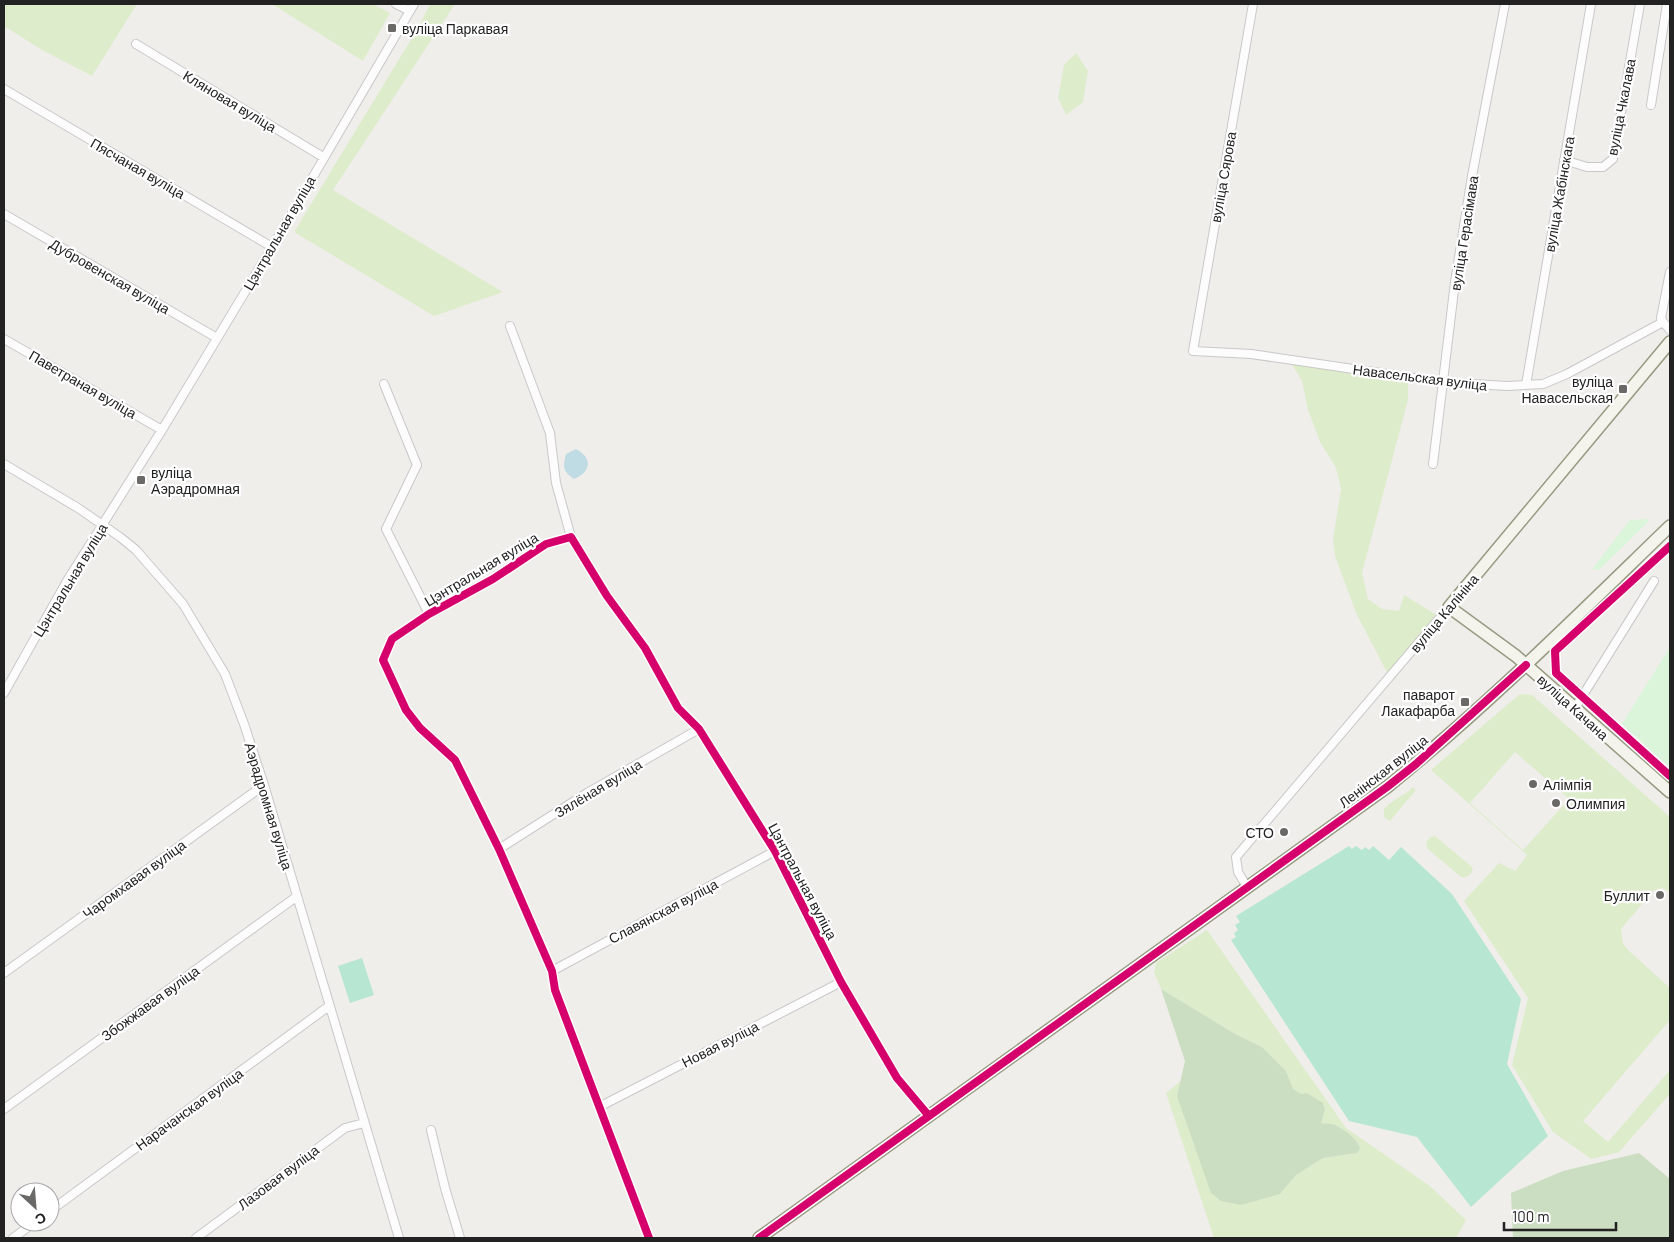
<svg xmlns="http://www.w3.org/2000/svg" width="1674" height="1242" font-family="Barlow,sans-serif">
<style>
.grass{fill:#ddeccb;fill-rule:evenodd}
.forest{fill:#cbdec1}
.park{fill:#daf5da}
.pitch{fill:#b7e6d2}
.water{fill:#bfdbe3}
.lines{fill:none;stroke-linecap:round;stroke-linejoin:round}
.minor-casing{stroke:#c9c8c7;stroke-width:10}
.secondary-casing{stroke:#999a82;stroke-width:14}
.minor{stroke:#fdfcfc;stroke-width:8}
.secondary{stroke:#f4f4ed;stroke-width:11}
.cycleway-casing{stroke:#fff;stroke-width:11}
.cycleway{stroke:#d6006c;stroke-width:8}
.poi-dot{fill:#6a6968;stroke:#fff;stroke-width:2}
.labels{text-anchor:middle;dominant-baseline:central;stroke-width:4.5;stroke-linejoin:round;paint-order:stroke}
.poi-label{font-size:14px;fill:#222;stroke:#fff;text-anchor:start}
.street-label{font-size:14px;fill:#222;stroke:#fff}
</style>
<rect width="100%" height="100%" fill="#f0eeeb"/>
<path class="grass" d="M 4,4 L 137,4 L 92,76 L 42,50 L 4,26 Z
M 272,4 L 373,4 L 390,13 L 363,61 Z
M 430,4 L 455,4 L 333,190 L 503,292 L 434,316 L 294,232 L 418,28 Z
M 1076,53 L 1088,71 L 1083,102 L 1066,115 L 1058,98 L 1064,65 Z
M 1290,361 L 1374,368 L 1408,376 L 1408,400 L 1362,573 L 1368,599 L 1382,609 L 1399,611 L 1404,595 L 1443,619 L 1392,682 L 1356,613 L 1335,556 L 1333,539 L 1341,489 L 1336,468 L 1320,442 L 1308,410 L 1302,381 Z
M 1520,694 L 1532,695 L 1670,817 L 1670,892 L 1662,888 L 1653,891 L 1621,929 L 1623,943 L 1627,949 L 1670,988 L 1670,1020 L 1583,1121 L 1608,1142 L 1670,1070 L 1670,1094 L 1619,1152 L 1591,1159 L 1553,1132 L 1512,1065 L 1528,998 L 1464,901 L 1499,863 L 1515,871 L 1527,855 L 1431,770 ZM 1515,752 L 1569,799 L 1523,850 L 1470,803 Z
M 1413,787 L 1416,790 L 1390,821 L 1384,817 L 1384,809 C 1392,800 1404,796 1413,787 Z
M 1435,836 L 1471,866 L 1473,869 C 1471,875 1467,878 1461,877 L 1428,849 C 1424,843 1428,837 1435,836 Z
M 1207,930 L 1346,1128 L 1430,1186 L 1466,1220 L 1456,1238 L 1214,1238 L 1166,1093 L 1181,1081 L 1177,1096 L 1280,1194 L 1296,1175 L 1323,1158 L 1357,1153 L 1359,1144 L 1336,1125 L 1321,1123 L 1325,1110 L 1293,1089 L 1286,1071 L 1262,1047 L 1237,1035 L 1161,989 L 1154,972 L 1156,963 Z"/>
<path class="forest" d="M 1161,989 L 1237,1035 L 1262,1047 L 1286,1071 L 1293,1089 L 1301,1094 L 1307,1093 L 1323,1103 L 1325,1110 L 1321,1123 C 1326,1124 1333,1123 1337,1126 C 1345,1130 1358,1140 1360,1148 L 1357,1153 L 1323,1158 L 1296,1175 L 1280,1194 L 1241,1205 L 1221,1201 L 1211,1193 L 1177,1096 L 1185,1061 Z
M 1639,1153 L 1670,1179 L 1670,1238 L 1513,1238 L 1511,1193 L 1563,1171 Z"/>
<path class="park" d="M 1647,519 L 1649,521 L 1599,570 L 1592,569 L 1630,520 Z
M 1670,647 L 1670,767 L 1622,724 Z"/>
<path class="pitch" d="M 1349,846 L 1352,849 L 1356,846 L 1362,850 L 1365,847 L 1369,850 L 1373,846 L 1389,860 L 1401,847 L 1452,894 L 1521,999 L 1507,1064 L 1548,1136 L 1471,1207 L 1417,1137 L 1349,1121 L 1231,940 L 1236,937 L 1234,933 L 1238,930 L 1235,925 L 1240,922 L 1236,916 Z
M 362,958 L 374,995 L 350,1003 L 338,966 Z"/>
<path class="water" d="M 576,449 C 593,458 591,472 574,479 C 562,471 563,466 566,454 Z"/>
<g class="lines">
<defs>
<path id="minor" d="M 396,4 L 410,11
M 1253,4 L 1193,351 L 1251,354 L 1442,382 L 1507,386 L 1543,384 L 1567,374 L 1663,322
M 136,44 L 323,157
M 4,89 L 272,247
M 1651,105 L 1667,4
M 1564,160 L 1587,167 L 1603,167 L 1613,159 L 1640,4
M 4,214 L 217,338
M 1670,272 L 1661,318 L 1663,322 L 1670,330
M 510,326 L 550,433 L 556,483 L 571,537
M 4,339 L 162,430
M 384,384 L 417,465 L 386,529 L 429,614
M 1526,385 L 1591,4
M 4,464 L 78,508 L 120,537 L 136,550 L 183,604 L 225,674 L 244,724 L 264,785 L 399,1238
M 1433,464 L 1455,282 L 1472,176 L 1505,4
M 4,693 L 67,581 L 162,430 L 272,247 L 414,4
M 1575,708 L 1654,581
M 499,849 L 587,793 L 699,729
M 1247,887 L 1238,872 L 1236,857 L 1449,607
M 552,971 L 775,851
M 4,973 L 264,785
M 599,1107 L 841,982
M 4,1109 L 296,897
M 431,1130 L 445,1188 L 460,1238
M 50,1211 L 329,1006
M 13,1238 L 35,1222
M 196,1238 L 345,1128 L 364,1123
M 649,1238 L 555,990 L 552,971 L 499,849 L 455,760 L 420,728 L 406,710 L 383,660 L 392,639 L 429,614 L 493,579 L 546,544 L 571,537 L 607,596 L 645,648 L 678,708 L 699,729 L 775,851 L 841,982 L 897,1078 L 929,1116"/>
<path id="secondary" d="M 1670,342 L 1449,607 L 1516,656 L 1670,792
M 759,1238 L 1387,787 C 1487,706 1578,615 1670,526"/>
</defs>
<use href="#minor" class="minor-casing"/>
<use href="#secondary" class="secondary-casing"/>
<use href="#minor" class="minor"/>
<use href="#secondary" class="secondary"/>
<defs>
<path id="cycleway" d="M 1670,546 L 1555,651 L 1556,673 L 1670,776
M 649,1238 L 555,990 L 552,971 L 499,849 L 455,760 L 420,728 L 406,710 L 383,660 L 392,639 L 429,614 L 493,579 L 546,544 L 571,537 L 607,596 L 645,648 L 678,708 L 699,729 L 775,851 L 841,982 L 897,1078 L 929,1116
M 759,1238 L 1387,787 L 1416,764 L 1526,665"/>
</defs>
<use href="#cycleway" class="cycleway-casing"/>
<use href="#cycleway" class="cycleway"/>
</g>
<g class="poi-dot">
<rect x="387" y="23" width="10" height="10" rx="2.5"/>
<rect x="1618" y="384" width="10" height="10" rx="2.5"/>
<rect x="136" y="475" width="10" height="10" rx="2.5"/>
<rect x="1460" y="697" width="10" height="10" rx="2.5"/>
<circle cx="1533" cy="784" r="5"/>
<circle cx="1556" cy="803" r="5"/>
<circle cx="1284" cy="832" r="5"/>
<circle cx="1660" cy="895" r="5"/>
</g>
<g class="labels">
<g class="poi-label">
<text x="402" y="28">вуліца Паркавая</text>
<text x="1613" y="381" text-anchor="end">вуліца<tspan x="1613" dy="16">Навасельская</tspan></text>
<text x="151" y="472">вуліца<tspan x="151" dy="16">Аэрадромная</tspan></text>
<text x="1455" y="694" text-anchor="end">паварот<tspan x="1455" dy="16">Лакафарба</tspan></text>
<text x="1543" y="784">Алімпія</text>
<text x="1566" y="803">Олимпия</text>
<text x="1274" y="832" text-anchor="end">СТО</text>
<text x="1650" y="895" text-anchor="end">Буллит</text>
</g>
<g class="street-label">
<text transform="translate(230 101) rotate(31)">Кляновая вуліца</text>
<text transform="translate(1621 107) rotate(-79)">вуліца Чкалава</text>
<text transform="translate(138 168) rotate(30)">Пясчаная вуліца</text>
<text transform="translate(1223 177) rotate(-80)">вуліца Сярова</text>
<text transform="translate(1559 194) rotate(-80)">вуліца Жабінскага</text>
<text transform="translate(279 233) rotate(-60)">Цэнтральная вуліца</text>
<text transform="translate(1464 233) rotate(-81)">вуліца Герасімава</text>
<text transform="translate(110 276) rotate(30)">Дубровенская вуліца</text>
<text transform="translate(1420 377) rotate(7)">Навасельская вуліца</text>
<text transform="translate(83 384) rotate(30)">Паветраная вуліца</text>
<text transform="translate(481 569) rotate(-31)">Цэнтральная вуліца</text>
<text transform="translate(70 580) rotate(-59)">Цэнтральная вуліца</text>
<text transform="translate(1444 613) rotate(-50)">вуліца Калініна</text>
<text transform="translate(1573 707) rotate(42)">вуліца Качана</text>
<text transform="translate(1383 771) rotate(-38)">Ленінская вуліца</text>
<text transform="translate(598 788) rotate(-31)">Зялёная вуліца</text>
<text transform="translate(269 806) rotate(73)">Аэрадромная вуліца</text>
<text transform="translate(134 879) rotate(-36)">Чаромхавая вуліца</text>
<text transform="translate(803 881) rotate(62)">Цэнтральная вуліца</text>
<text transform="translate(663 911) rotate(-28)">Славянская вуліца</text>
<text transform="translate(150 1003) rotate(-36)">Збожжавая вуліца</text>
<text transform="translate(720 1044) rotate(-27)">Новая вуліца</text>
<text transform="translate(189 1109) rotate(-36)">Нарачанская вуліца</text>
<text transform="translate(278 1177) rotate(-37)">Лазовая вуліца</text>
</g>
</g>
<rect width="1674" height="1242" fill="none" stroke="#222222" stroke-width="10"/>
<g transform="translate(35 1207) rotate(154)"><circle r="24" fill="#ffffff" stroke="#a7a7a7"/>
<path d="M0-4L9 19L0 12L-9 19Z" fill="#6a6968"/>
<text y="-8" font-size="14" font-weight="bold" text-anchor="middle" fill="#222222">С</text>
</g>
<path d="M1504 1222v8h112v-8" fill="none" stroke="#222222" stroke-width="2.5"/>
<text x="1512" y="1222" font-size="15" fill="#222222" stroke="#ffffff" stroke-width="4" paint-order="stroke">100 m</text>
</svg>
